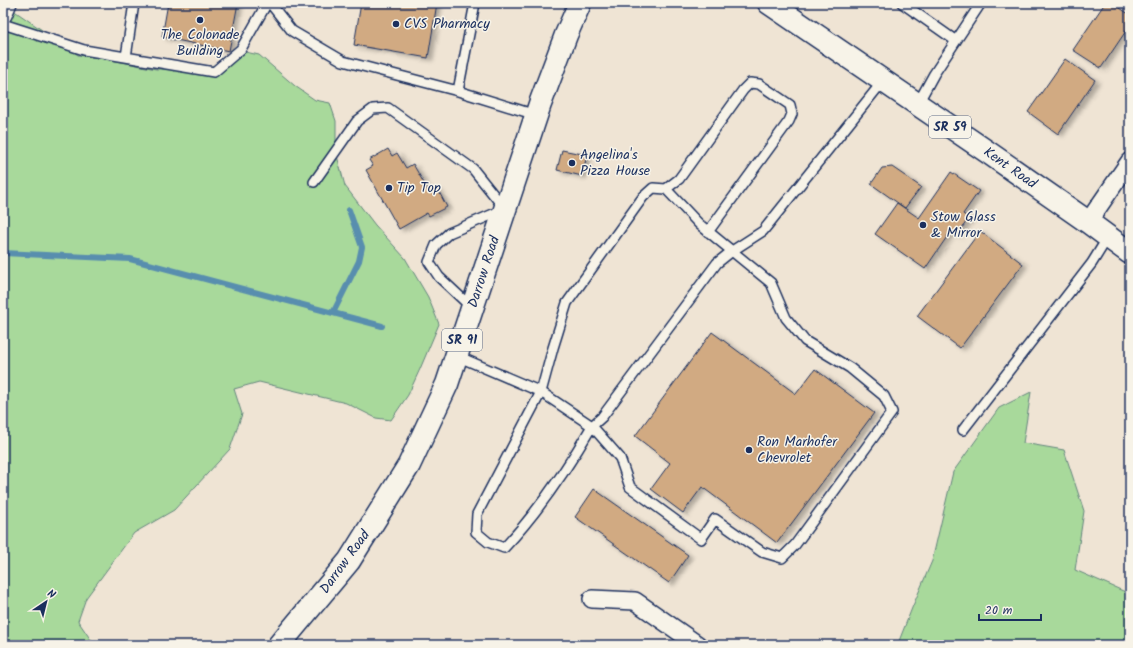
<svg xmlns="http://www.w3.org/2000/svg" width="1133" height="648" font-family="Kalam,sans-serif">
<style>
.green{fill:#a8d99b;stroke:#62847c}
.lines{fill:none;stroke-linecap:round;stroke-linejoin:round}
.stream{stroke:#598eae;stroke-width:6}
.building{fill:#d1aa82;stroke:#1b2f5e;filter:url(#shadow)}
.service-casing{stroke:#1b2f5e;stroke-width:12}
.minor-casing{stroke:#1b2f5e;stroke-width:20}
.primary-casing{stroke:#1b2f5e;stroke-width:25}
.service{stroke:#f7f3e8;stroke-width:9}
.minor{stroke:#f7f3e8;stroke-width:17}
.primary{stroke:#f7f3e8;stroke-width:22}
.poi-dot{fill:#1b2f5e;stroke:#f7f3e8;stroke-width:1.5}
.labels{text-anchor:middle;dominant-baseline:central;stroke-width:3;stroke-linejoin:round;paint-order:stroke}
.shield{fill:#f7f3e8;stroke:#5d6a87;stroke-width:1}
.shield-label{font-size:13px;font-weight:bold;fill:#1b2f5e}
.poi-label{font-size:14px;fill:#1b2f5e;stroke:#f7f3e8;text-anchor:start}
.street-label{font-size:14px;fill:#1b2f5e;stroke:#f7f3e8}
</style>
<defs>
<filter id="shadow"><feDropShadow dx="4.5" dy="2.5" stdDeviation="2" flood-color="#0004"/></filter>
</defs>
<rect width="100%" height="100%" fill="#efe4d4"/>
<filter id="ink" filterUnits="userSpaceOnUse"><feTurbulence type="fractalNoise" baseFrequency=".025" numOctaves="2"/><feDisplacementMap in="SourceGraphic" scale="8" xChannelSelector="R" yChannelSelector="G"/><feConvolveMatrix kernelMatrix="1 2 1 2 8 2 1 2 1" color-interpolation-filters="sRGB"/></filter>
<g filter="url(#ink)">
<path class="green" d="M 3,3 L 78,55 L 112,60 L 156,69 L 195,69 L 220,65 L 241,51 L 259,55 L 295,86 L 315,100 L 330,103 L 336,121 L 336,152 L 345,186 L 375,225 L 405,258 L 428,297 L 439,324 L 420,369 L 408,395 L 391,420 L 376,418 L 346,403 L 259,382 L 234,389 L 242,414 L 230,449 L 174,510 L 134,533 L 86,598 L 78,621 L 91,640 L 97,645 L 3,645 Z
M 1031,392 L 1023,443 L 1064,450 L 1084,511 L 1075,570 L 1130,594 L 1130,645 L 904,645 L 899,641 L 912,608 L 932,561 L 953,472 L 999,408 Z"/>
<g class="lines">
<path class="stream" d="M 3,253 L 130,259 L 382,326
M 333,313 L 359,261 L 362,247 L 349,210"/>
</g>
<path class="building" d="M 168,3 L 238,3 L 229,51 L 162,37 Z
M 361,3 L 437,3 L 428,58 L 354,45 Z
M 1105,3 L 1113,3 L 1130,15 L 1130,25 L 1101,68 L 1073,50 Z
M 1065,59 L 1095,80 L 1058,134 L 1028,112 Z
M 388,149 L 392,156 L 397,153 L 406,168 L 413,164 L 429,192 L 437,188 L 447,207 L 429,216 L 427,213 L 399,229 L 366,170 L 373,166 L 369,160 Z
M 562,150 L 587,155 L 582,176 L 557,170 Z
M 892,167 L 921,187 L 905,208 L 871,184 L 882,168 Z
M 951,172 L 979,191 L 963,214 L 969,218 L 957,235 L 951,231 L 925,269 L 875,234 L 897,203 L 919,218 Z
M 980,231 L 1023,264 L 960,348 L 917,316 Z
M 712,332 L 796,394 L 815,369 L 874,413 L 777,543 L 702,487 L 683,513 L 651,489 L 670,463 L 635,436 Z
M 594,489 L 688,555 L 669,583 L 575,517 Z"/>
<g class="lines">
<defs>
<path id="service" d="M 270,3 L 292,31 L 343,61 L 458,91 L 536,115
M 902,3 L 956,41
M 3,24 L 84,50 L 214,72 L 241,49 L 267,3
M 126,57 L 134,3
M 458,91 L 475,3
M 917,105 L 934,74 L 981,3
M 314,182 L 357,121 L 373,109 L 388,108 L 473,169 L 505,209 L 449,233 L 436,245 L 429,262 L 439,277 L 471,307
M 653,188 L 666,189 L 699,224 L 771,283 L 786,318 L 805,341 L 850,368 L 884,396 L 892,412 L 795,545 L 782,558 L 762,552 L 715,519 L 701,539 L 630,487 L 620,458 L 592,426 C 567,469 539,511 504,548 L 488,542 L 476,532 L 477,514 L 541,392 L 553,348 L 567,303 L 643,197 Z
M 666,189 L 679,179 L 743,90 L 750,83 L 759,84 L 790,105 L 792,114 L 789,121 L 708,232
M 457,356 L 541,392 L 592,426 L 602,417 L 717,263 L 732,251 L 763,231 L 883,81
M 963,430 L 1092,263 L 1108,237"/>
<path id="minor" d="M 3,15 L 8,3
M 1088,222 L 1130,161
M 592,599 L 635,601 L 698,645"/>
<path id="primary" d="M 769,3 L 989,153 L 1088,222 L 1130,253
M 279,645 L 349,561 L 409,465 L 447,384 L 540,104 L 566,35 L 580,3"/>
</defs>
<use href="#service" class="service-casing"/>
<use href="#minor" class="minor-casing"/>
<use href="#primary" class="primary-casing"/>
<use href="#service" class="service"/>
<use href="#minor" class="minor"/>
<use href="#primary" class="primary"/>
</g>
</g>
<g class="poi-dot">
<circle cx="200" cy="20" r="4"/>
<circle cx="396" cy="24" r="4"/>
<circle cx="572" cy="163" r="4"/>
<circle cx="389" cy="188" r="4"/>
<circle cx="923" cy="225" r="4"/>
<circle cx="749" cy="450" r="4"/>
</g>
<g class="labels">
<g class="shield">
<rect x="929" y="116" width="42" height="22" rx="3"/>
<rect x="442" y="329" width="40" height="22" rx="3"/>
</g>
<g class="shield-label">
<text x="950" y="127">SR 59</text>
<text x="462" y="340">SR 91</text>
</g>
<g class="poi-label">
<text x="404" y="24">CVS Pharmacy</text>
<text x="200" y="35" text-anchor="middle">The Colonade<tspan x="200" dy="16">Building</tspan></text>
<text x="580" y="155">Angelina's<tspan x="580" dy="16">Pizza House</tspan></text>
<text x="397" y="188">Tip Top</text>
<text x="931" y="217">Stow Glass<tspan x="931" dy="16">&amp; Mirror</tspan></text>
<text x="757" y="442">Ron Marhofer<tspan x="757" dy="16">Chevrolet</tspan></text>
</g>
<g class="street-label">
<text transform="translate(1010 168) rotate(35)">Kent Road</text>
<text transform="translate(484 272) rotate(-72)">Darrow Road</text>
<text transform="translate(345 562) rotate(-54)">Darrow Road</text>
</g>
</g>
<rect width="1133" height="648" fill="none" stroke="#f7f3e8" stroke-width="16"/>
<rect x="8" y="8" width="1117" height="632" fill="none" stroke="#1b2f5e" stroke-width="1.5" filter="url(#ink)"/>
<g transform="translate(46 602) rotate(35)" stroke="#f7f3e8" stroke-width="3" paint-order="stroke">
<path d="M0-3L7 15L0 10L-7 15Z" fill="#1b2f5e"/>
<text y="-6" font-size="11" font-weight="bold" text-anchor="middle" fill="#1b2f5e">N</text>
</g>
<path d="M979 614v6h62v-6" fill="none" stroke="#1b2f5e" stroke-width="2"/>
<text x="985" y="614" font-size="12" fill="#1b2f5e" stroke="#f7f3e8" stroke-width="3" paint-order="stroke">20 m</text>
</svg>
